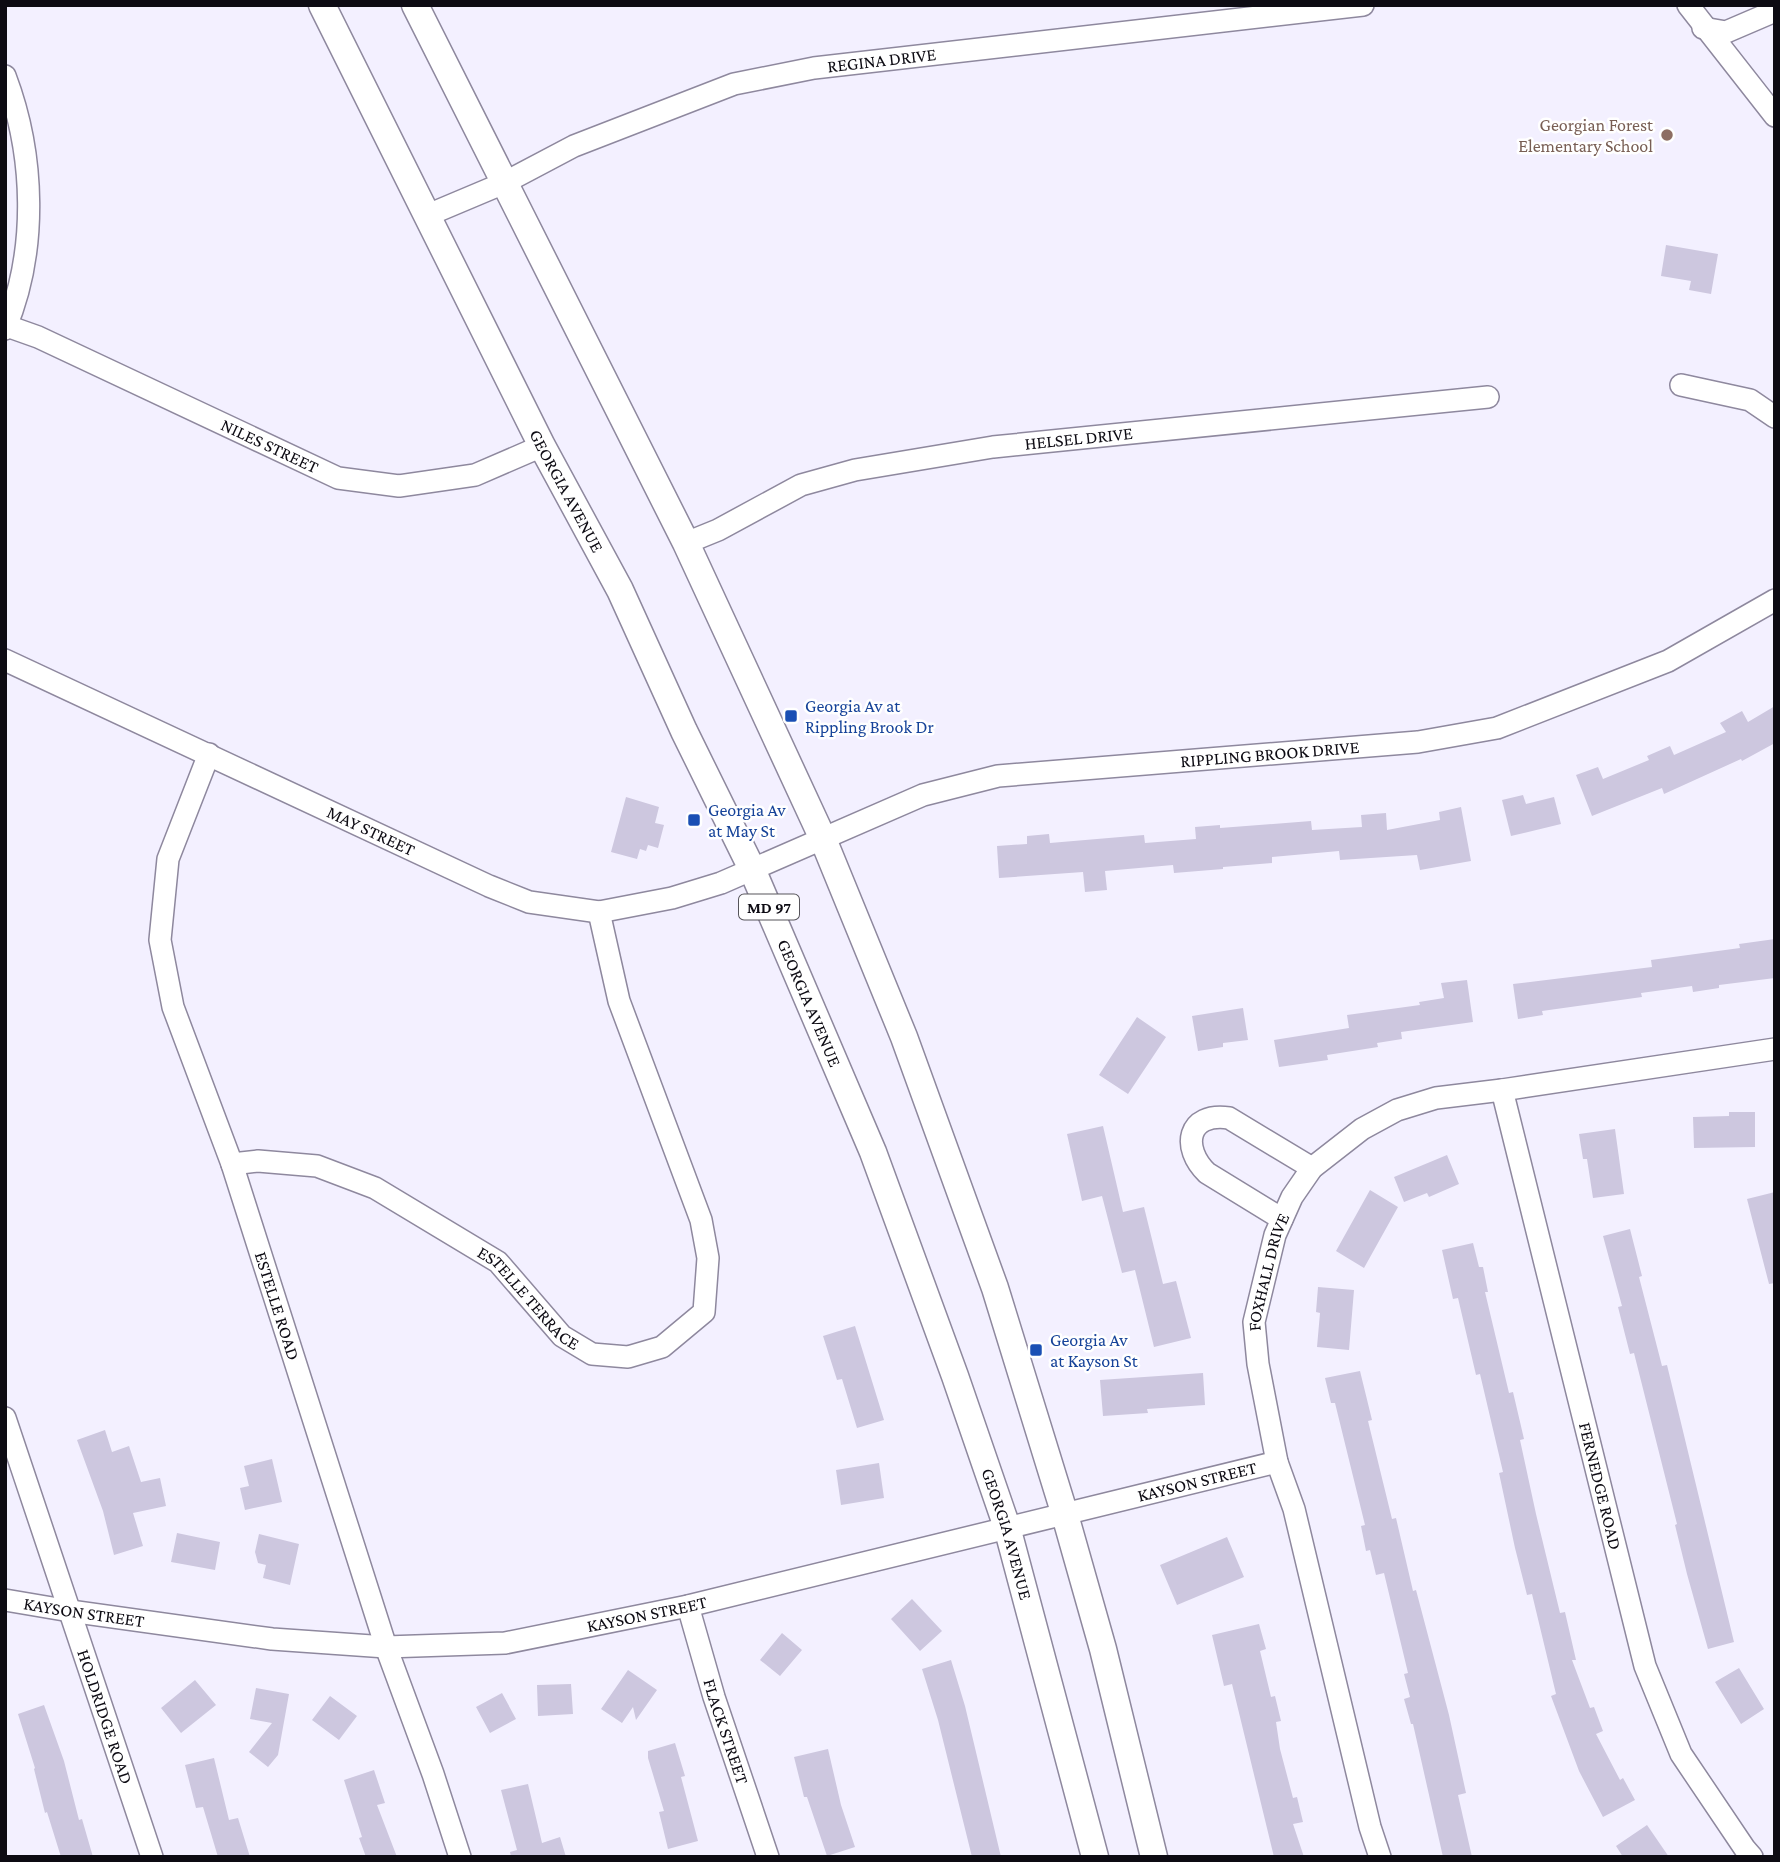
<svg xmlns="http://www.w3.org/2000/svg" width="1780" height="1862" font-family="'Crimson Pro',serif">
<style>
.building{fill:#cdc7df}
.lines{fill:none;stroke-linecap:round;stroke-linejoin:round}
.minor-casing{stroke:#8e889e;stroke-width:24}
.major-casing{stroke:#8e889e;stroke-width:29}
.minor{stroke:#fff;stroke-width:21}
.major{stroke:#fff;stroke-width:26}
.education-dot{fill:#8d6e63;stroke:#fff;stroke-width:2.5}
.transit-dot{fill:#1a4fb4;stroke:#fff;stroke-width:2.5}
.labels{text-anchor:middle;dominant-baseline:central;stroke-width:5;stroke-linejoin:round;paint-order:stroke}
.shield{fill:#fff;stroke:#56545a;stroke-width:2}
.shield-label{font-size:16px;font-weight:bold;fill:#0d0b13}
.street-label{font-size:18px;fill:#0d0b13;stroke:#fff}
.education-label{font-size:18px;fill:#785e54;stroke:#fff;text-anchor:end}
.transit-label{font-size:18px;fill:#164399;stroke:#fff;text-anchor:start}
</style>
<rect width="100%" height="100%" fill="#f3f0ff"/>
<path class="building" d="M 1666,245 L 1718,254 L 1711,294 L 1689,290 L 1691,281 L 1661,276 Z
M 1775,706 L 1775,743 L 1742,761 L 1741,759 L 1664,794 L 1662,788 L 1592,816 L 1576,775 L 1598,767 L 1603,779 L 1649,760 L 1647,756 L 1670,746 L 1674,755 L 1726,732 L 1720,723 L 1742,711 L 1748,722 Z
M 1523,795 L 1526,804 L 1554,797 L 1561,824 L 1511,836 L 1502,800 Z
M 626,797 L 659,807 L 655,823 L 664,825 L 658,848 L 648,845 L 646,851 L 640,849 L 637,859 L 611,852 Z
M 1461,807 L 1471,861 L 1420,870 L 1417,855 L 1340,860 L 1339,851 L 1272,857 L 1272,863 L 1223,867 L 1223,869 L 1174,873 L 1173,865 L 1105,871 L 1107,890 L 1085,892 L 1083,872 L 999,878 L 997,846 L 1027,844 L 1027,836 L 1049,834 L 1050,843 L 1144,835 L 1145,843 L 1196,839 L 1195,827 L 1220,825 L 1220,828 L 1311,821 L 1312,830 L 1362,827 L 1361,815 L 1386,813 L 1387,830 L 1440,820 L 1439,812 Z
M 1775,939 L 1775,978 L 1719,985 L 1719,988 L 1693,992 L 1692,986 L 1641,993 L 1642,997 L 1542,1011 L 1543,1015 L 1518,1019 L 1513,984 L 1652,967 L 1651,960 L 1740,948 L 1739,944 Z
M 1467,980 L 1473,1022 L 1401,1032 L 1402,1039 L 1377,1043 L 1378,1047 L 1327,1055 L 1328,1060 L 1279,1067 L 1274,1040 L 1349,1028 L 1347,1015 L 1420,1005 L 1419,1002 L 1444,998 L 1441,983 Z
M 1243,1008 L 1248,1040 L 1223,1043 L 1223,1047 L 1198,1051 L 1192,1016 Z
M 1137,1017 L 1166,1037 L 1128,1094 L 1099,1075 Z
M 1729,1112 L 1755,1112 L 1755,1147 L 1694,1148 L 1693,1117 L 1729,1116 Z
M 1103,1126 L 1123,1212 L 1144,1207 L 1163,1284 L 1176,1281 L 1191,1338 L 1154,1347 L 1135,1270 L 1122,1273 L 1102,1196 L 1082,1201 L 1067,1134 Z
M 1615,1129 L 1624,1194 L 1593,1198 L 1587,1159 L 1583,1159 L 1579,1134 Z
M 1447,1155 L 1459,1184 L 1429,1197 L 1427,1193 L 1404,1202 L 1394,1177 Z
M 1370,1190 L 1398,1207 L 1364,1268 L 1336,1251 Z
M 1775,1192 L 1775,1283 L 1769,1284 L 1747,1199 Z
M 1630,1229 L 1642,1276 L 1639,1277 L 1662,1366 L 1667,1365 L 1734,1642 L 1708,1649 L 1687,1574 L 1675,1525 L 1677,1524 L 1634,1353 L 1630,1354 L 1618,1307 L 1622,1306 L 1603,1236 Z
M 1473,1243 L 1479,1267 L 1483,1267 L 1488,1292 L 1485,1292 L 1509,1393 L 1513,1392 L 1524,1439 L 1520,1440 L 1536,1514 L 1560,1613 L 1565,1612 L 1576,1660 L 1572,1660 L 1590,1708 L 1594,1707 L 1603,1731 L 1596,1734 L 1620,1780 L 1623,1778 L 1635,1800 L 1603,1817 L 1579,1771 L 1551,1696 L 1556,1694 L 1532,1594 L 1527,1595 L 1515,1548 L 1499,1473 L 1503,1472 L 1480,1374 L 1476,1375 L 1458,1298 L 1453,1299 L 1442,1250 Z
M 1318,1287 L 1354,1290 L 1349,1350 L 1317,1347 L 1320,1313 L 1316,1312 Z
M 855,1326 L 884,1420 L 857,1428 L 842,1379 L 837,1380 L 823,1336 Z
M 1360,1371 L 1372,1420 L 1368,1421 L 1392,1519 L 1396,1518 L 1413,1591 L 1416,1590 L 1449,1715 L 1466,1793 L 1458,1795 L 1472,1857 L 1443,1857 L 1413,1724 L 1411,1724 L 1404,1699 L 1410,1697 L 1404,1674 L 1408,1673 L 1384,1573 L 1376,1575 L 1370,1550 L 1366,1551 L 1361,1526 L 1365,1525 L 1335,1403 L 1331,1403 L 1325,1378 Z
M 1203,1373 L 1205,1405 L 1147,1409 L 1148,1413 L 1103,1416 L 1100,1380 Z
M 105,1430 L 112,1452 L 129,1446 L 141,1482 L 160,1478 L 166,1506 L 133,1513 L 143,1546 L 114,1555 L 103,1511 L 77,1440 Z
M 272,1459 L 282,1502 L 245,1510 L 240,1488 L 249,1486 L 244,1466 Z
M 879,1463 L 884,1498 L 841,1505 L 836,1470 Z
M 177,1533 L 220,1542 L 215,1570 L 171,1562 Z
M 259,1534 L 299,1544 L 290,1585 L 263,1578 L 266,1565 L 258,1563 L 255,1552 Z
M 1227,1537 L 1244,1577 L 1177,1605 L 1160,1565 Z
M 912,1599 L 942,1631 L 920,1651 L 891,1619 Z
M 1259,1624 L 1266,1649 L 1260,1651 L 1271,1697 L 1275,1696 L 1281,1721 L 1276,1722 L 1280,1749 L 1293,1798 L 1297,1797 L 1303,1822 L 1293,1824 L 1304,1857 L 1274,1857 L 1232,1684 L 1224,1686 L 1212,1635 Z
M 782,1633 L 802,1650 L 780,1676 L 760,1660 Z
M 951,1660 L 965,1706 L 1001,1857 L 972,1857 L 938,1720 L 922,1669 Z
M 1739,1668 L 1764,1709 L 1741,1724 L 1715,1682 Z
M 628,1670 L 657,1690 L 636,1720 L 633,1707 L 622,1723 L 601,1709 Z
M 195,1680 L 216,1705 L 181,1733 L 161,1708 Z
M 571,1684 L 573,1714 L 538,1716 L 537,1685 Z
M 256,1688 L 289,1694 L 278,1755 L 268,1767 L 249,1752 L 272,1723 L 250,1719 Z
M 502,1693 L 516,1719 L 490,1733 L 476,1707 Z
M 330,1696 L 357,1716 L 339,1740 L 312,1720 Z
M 44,1705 L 64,1761 L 79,1820 L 82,1819 L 93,1857 L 61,1857 L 47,1812 L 45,1813 L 34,1769 L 35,1768 L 18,1714 Z
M 675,1743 L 685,1776 L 681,1777 L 698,1841 L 668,1849 L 659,1812 L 664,1811 L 648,1758 L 648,1751 Z
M 828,1749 L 841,1805 L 855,1847 L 827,1856 L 807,1797 L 804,1797 L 794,1757 Z
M 214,1758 L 229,1820 L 238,1818 L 250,1857 L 218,1857 L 203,1807 L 196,1808 L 185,1765 Z
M 374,1770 L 385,1803 L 377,1805 L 397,1857 L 366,1857 L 359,1838 L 362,1837 L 344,1780 Z
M 528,1784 L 542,1843 L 560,1837 L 566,1857 L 511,1857 L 510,1852 L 517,1850 L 501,1790 Z
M 1647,1825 L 1669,1857 L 1623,1857 L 1616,1846 Z"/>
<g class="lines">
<defs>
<g id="minor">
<path d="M 1688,5 L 1775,116"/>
<path d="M 1703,28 L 1726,32 L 1775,11"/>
<path d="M 5,76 C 35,155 38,251 5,329"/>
<path id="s1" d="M 428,215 L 504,183 L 574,146 L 734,84 L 814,68 L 1363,5"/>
<path id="s2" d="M 7,326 L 38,337 L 338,478 L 399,486 L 475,475 L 542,446"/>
<path d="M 1681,385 L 1750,400 L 1775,417"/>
<path id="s3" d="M 686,543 L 718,530 L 801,485 L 855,470 L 993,447 L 1488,397"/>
<path id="s4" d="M 5,660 L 489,886 L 529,902 L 599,912 L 672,898 L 721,883 L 923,795 L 998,776 L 1418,742 L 1497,728 L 1668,661 L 1775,600"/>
<path id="s5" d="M 209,754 L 168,859 L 160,940 L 173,1007 L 232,1164 L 386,1647 L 433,1774 L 460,1857"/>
<path id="s6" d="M 1502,1090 L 1645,1666 L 1681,1754 L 1745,1849 L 1752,1857"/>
<path id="s7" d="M 232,1164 L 258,1161 L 317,1166 L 375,1188 L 498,1262 L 562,1336 L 592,1354 L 628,1357 L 662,1347 L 704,1312 L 708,1258 L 701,1220 L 619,1001 L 599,912"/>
<path d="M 1282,1219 L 1207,1173 C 1181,1148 1187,1112 1229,1118 L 1312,1168"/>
<path id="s8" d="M 5,1418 L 152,1857"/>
<path id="s9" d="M 5,1600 L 70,1611 L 272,1639 L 386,1647 L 505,1643 L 688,1606 L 1277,1462"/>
<path id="s10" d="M 688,1606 L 714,1697 L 768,1857"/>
<path id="s11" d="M 1380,1857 L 1370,1827 L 1294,1509 L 1277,1462 L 1258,1364 L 1254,1322 L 1275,1235 L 1292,1197 L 1312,1168 L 1362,1129 L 1397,1110 L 1436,1098 L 1502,1090 L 1775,1049"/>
</g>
<g id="major">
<path id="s12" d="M 322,5 L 542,446 L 620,590 L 684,731 L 752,869 L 873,1152 L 955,1376 L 1007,1527 L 1095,1857"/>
<path d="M 415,5 L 686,543 L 823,839 L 904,1037 L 995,1288 L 1065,1515 L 1103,1649 L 1154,1857"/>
</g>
</defs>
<use href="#minor" class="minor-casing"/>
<use href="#major" class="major-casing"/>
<use href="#minor" class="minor"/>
<use href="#major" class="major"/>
</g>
<circle class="education-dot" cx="1667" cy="135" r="7"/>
<g class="transit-dot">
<rect x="784" y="709" width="14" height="14" rx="3.5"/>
<rect x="687" y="813" width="14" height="14" rx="3.5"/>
<rect x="1029" y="1343" width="14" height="14" rx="3.5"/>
</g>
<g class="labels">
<rect class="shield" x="739" y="894.5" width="60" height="25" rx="5"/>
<g class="shield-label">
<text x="769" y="907">MD 97</text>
</g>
<g class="street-label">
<text stroke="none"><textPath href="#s1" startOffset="483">REGINA DRIVE</textPath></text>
<text stroke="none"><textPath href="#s3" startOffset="411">HELSEL DRIVE</textPath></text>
<text stroke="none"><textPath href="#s2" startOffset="289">NILES STREET</textPath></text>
<text stroke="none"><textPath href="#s12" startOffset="544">GEORGIA AVENUE</textPath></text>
<text stroke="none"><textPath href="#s4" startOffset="1344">RIPPLING BROOK DRIVE</textPath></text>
<text stroke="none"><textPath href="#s4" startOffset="404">MAY STREET</textPath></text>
<text stroke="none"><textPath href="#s12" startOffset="1111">GEORGIA AVENUE</textPath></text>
<text stroke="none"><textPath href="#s11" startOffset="602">FOXHALL DRIVE</textPath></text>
<text stroke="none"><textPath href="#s7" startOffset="338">ESTELLE TERRACE</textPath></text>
<text stroke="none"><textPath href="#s5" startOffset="579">ESTELLE ROAD</textPath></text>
<text stroke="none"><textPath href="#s9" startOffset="1214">KAYSON STREET</textPath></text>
<text stroke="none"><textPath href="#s6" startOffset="408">FERNEDGE ROAD</textPath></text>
<text stroke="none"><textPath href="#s12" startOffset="1678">GEORGIA AVENUE</textPath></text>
<text stroke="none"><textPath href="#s9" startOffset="80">KAYSON STREET</textPath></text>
<text stroke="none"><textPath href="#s9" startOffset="648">KAYSON STREET</textPath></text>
<text stroke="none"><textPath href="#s8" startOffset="315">HOLDRIDGE ROAD</textPath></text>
<text stroke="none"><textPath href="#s10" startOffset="131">FLACK STREET</textPath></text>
</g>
<g class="education-label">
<text x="1653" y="125">Georgian Forest<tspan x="1653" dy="21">Elementary School</tspan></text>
</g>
<g class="transit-label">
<text x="805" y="706">Georgia Av at<tspan x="805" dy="21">Rippling Brook Dr</tspan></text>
<text x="708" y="810">Georgia Av<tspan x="708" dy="21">at May St</tspan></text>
<text x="1050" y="1340">Georgia Av<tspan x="1050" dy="21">at Kayson St</tspan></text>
</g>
</g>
<rect width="1780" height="1862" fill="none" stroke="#0d0b13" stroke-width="14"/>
</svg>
